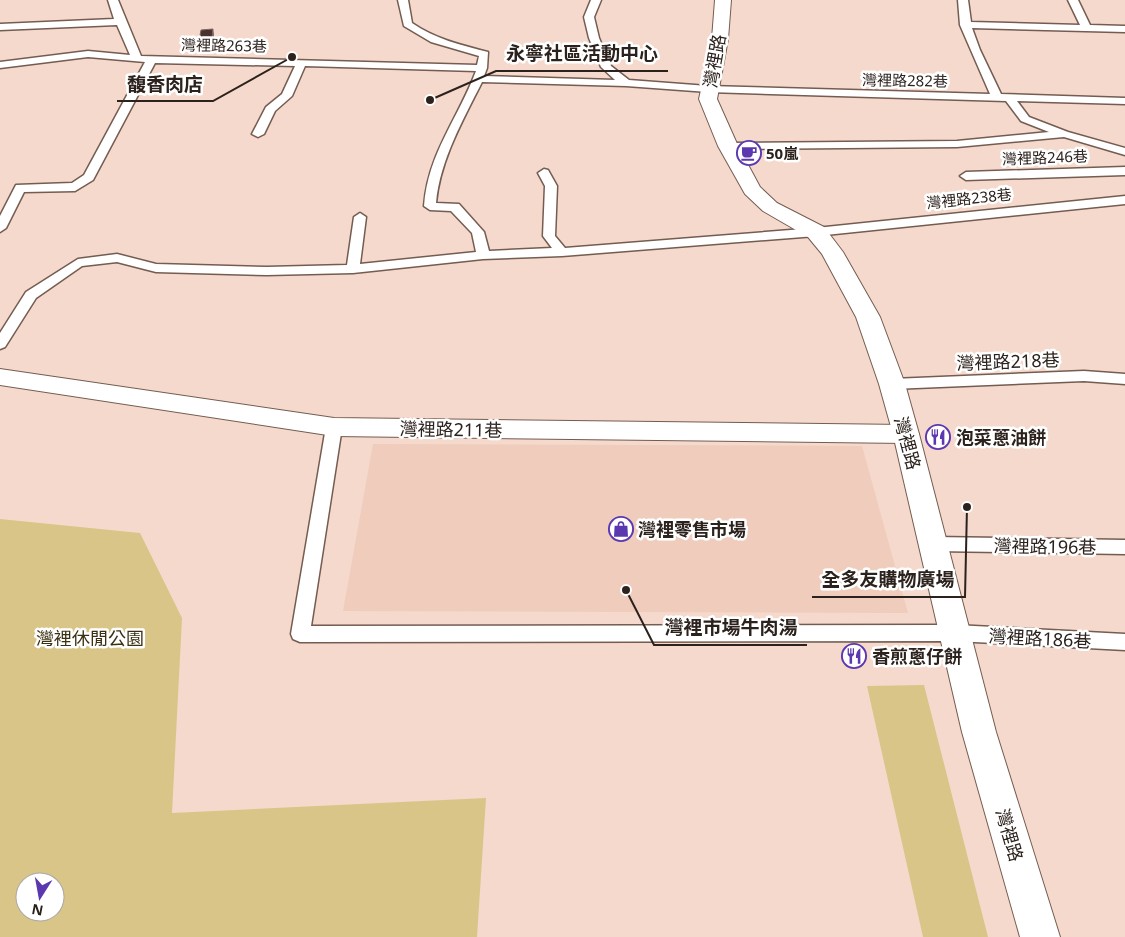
<svg xmlns="http://www.w3.org/2000/svg" width="1125" height="937" font-family="'Noto Sans','Noto Sans TC',sans-serif">
<style>
.built{fill:#efccbc}
.green{fill:#d9c587;fill-rule:evenodd}
.lines{fill:none;stroke-linecap:round;stroke-linejoin:round}
.service-casing{stroke:#745c51;stroke-width:3}
.minor-casing{stroke:#745c51;stroke-width:2}
.tertiary-casing{stroke:#745c51;stroke-width:2}
.service{fill:#fff;fill-rule:evenodd}
.minor{fill:#fff;fill-rule:evenodd}
.tertiary{fill:#fff;fill-rule:evenodd}
.wall{fill:#a0867e}
.shaded-wall{fill:#7d645f}
.building{fill:#4a3230;stroke:#7d645f}
.labels{text-anchor:middle;dominant-baseline:central;stroke-width:5;stroke-linejoin:round;paint-order:stroke}
.far-street-label{font-size:15px;fill:#2c221d;stroke:#fff}
.far-poi-label{font-size:15px;font-weight:bold;fill:#2c221d;stroke:#fff;text-anchor:start}
.street-label{font-size:18px;fill:#2c221d;stroke:#fff}
.poi-label{font-size:18px;font-weight:bold;fill:#2c221d;stroke:#fff;text-anchor:start}
.park-label{font-size:18px;fill:#3b3112;stroke:#fff}
.leader{fill:none;stroke:#2c221d;stroke-width:2}
.callout-dot{fill:#2c221d;stroke:#fff;stroke-width:2}
.callout-label{font-size:19px;text-anchor:middle;font-weight:bold;fill:#2c221d;stroke:#fff;stroke-width:5;stroke-linejoin:round;paint-order:stroke}
</style>
<rect width="100%" height="100%" fill="#f5d9cc"/>
<path class="built" d="M 373,444 L 862,446 L 908,613 L 343,611 Z"/>
<path class="green" d="M 0,519 L 140,533 L 182,618 L 172,813 L 486,798 L 477,937 L 0,937 ZM 25,882 L 55,882 L 55,912 L 25,912 Z
M 924,685 L 988,937 L 923,937 L 867,686 Z"/>
<g class="lines">
<defs>
<path id="service" d="M 108,0 L 118,0 L 141,56 L 477,65 L 479,56 L 431,42 L 404,26 L 398,0 L 408,0 L 412,23 C 435,39 461,45 488,52 L 487,68 L 484,76 L 615,80 L 601,67 L 589,38 L 584,17 L 591,0 L 601,0 L 594,17 L 599,38 L 611,66 L 629,80 L 708,86 L 990,94 L 960,25 L 958,0 L 968,0 L 971,22 L 1080,25 L 1068,0 L 1078,0 L 1090,25 L 1125,26 L 1125,32 L 972,28 L 980,50 L 1001,94 L 1125,98 L 1125,104 L 1017,101 L 1029,117 L 1068,132 L 1125,148 L 1125,155 L 1064,137 L 957,147 L 728,149 L 722,146 L 728,143 L 957,141 L 1049,132 L 1021,121 L 1006,101 L 708,92 L 626,86 L 482,82 C 463,120 440,160 436,203 L 459,204 L 484,232 L 489,251 L 552,248 L 543,236 L 545,186 L 538,173 L 544,169 L 548,170 L 557,186 L 555,236 L 565,248 L 816,228 L 1125,196 L 1125,204 L 816,236 L 562,256 L 483,259 L 353,273 L 267,275 L 156,272 L 117,262 L 82,266 L 36,298 L 5,347 L 0,349 L 0,333 L 26,292 L 78,259 L 117,254 L 156,264 L 267,267 L 347,265 L 354,217 L 360,213 L 366,217 L 360,264 L 476,252 L 472,233 L 451,211 L 430,210 L 424,206 C 428,153 458,119 476,71 L 305,66 L 292,96 L 275,111 L 264,134 L 258,137 L 252,134 L 266,107 L 282,94 L 295,66 L 155,63 L 93,180 L 75,191 L 24,192 L 6,228 L 0,232 L 0,216 L 16,185 L 72,183 L 84,175 L 145,62 L 88,57 L 0,68 L 0,62 L 88,51 L 130,55 L 117,25 L 0,30 L 0,24 L 114,19 Z
M 1125,167 L 1125,175 L 966,180 L 960,176 L 966,172 Z
M 1084,371 L 1125,374 L 1125,384 L 1084,381 L 892,389 L 885,384 L 892,379 Z
M 334,422 L 340,423 L 342,427 L 311,626 L 955,625 L 1125,634 L 1125,650 L 955,641 L 300,642 L 293,639 L 291,634 L 326,427 L 328,423 Z
M 934,537 L 1125,540 L 1125,554 L 934,551 L 928,549 L 925,544 L 928,539 Z"/>
<path id="minor" d="M 0,369 L 334,418 L 906,425 L 915,428 L 919,434 L 915,440 L 906,443 L 334,436 L 0,385 Z"/>
<path id="tertiary" d="M 715,0 L 731,0 L 728,39 L 717,99 L 738,146 L 760,187 L 777,203 L 824,227 L 843,252 L 880,317 L 905,384 L 919,434 L 996,732 L 1060,937 L 1020,937 L 962,732 L 893,434 L 879,384 L 856,317 L 822,254 L 808,237 L 763,211 L 745,194 L 718,146 L 699,99 L 712,39 Z"/>
</defs>
<use href="#service" class="service-casing"/>
<use href="#minor" class="minor-casing"/>
<use href="#tertiary" class="tertiary-casing"/>
<use href="#service" class="service"/>
<use href="#minor" class="minor"/>
<use href="#tertiary" class="tertiary"/>
</g>
<path class="wall" d="M 214,34 L 212,51 L 200,52 L 198,46 Z"/>
<path class="shaded-wall" d="M 213,29 L 214,34 L 212,51 L 211,46 Z"/>
<path class="building" d="M 213,29 L 211,46 L 198,46 L 201,30 Z"/>
<defs>
<symbol id="cafe-ring" viewBox="-11 -11 22 22"><circle r="9.5" fill="#fff" stroke="#5b38b0" stroke-width="1.5"/><path d="M-5.5-4.5H6V0H3Q3 3.5 0 3.5H-2.5Q-5.5 3.5-5.5 0ZM3-3.2v2h1.7v-2ZM-6 4.5H4V6H-6Z" fill="#5b38b0"/></symbol>
<symbol id="restaurant-ring" viewBox="-11 -11 22 22"><circle r="9.5" fill="#fff" stroke="#5b38b0" stroke-width="1.5"/><path d="M-5-6h1v4h1v-4h1v4h1v-4h1v5L-1.5 .5V6h-2V.5L-5-1ZM5-6V6H3V1.5H1.5Q1.5-4 5-6Z" fill="#5b38b0"/></symbol>
<symbol id="shop-ring" viewBox="-11 -11 22 22"><circle r="9.5" fill="#fff" stroke="#5b38b0" stroke-width="1.5"/><path d="M-5-2.5h2.3a2.7 3.5 0 0 1 5.4 0H5L5.5 6h-11ZM-1.5-2.5h3a1.5 2.3 0 0 0-3 0Z" fill="#5b38b0"/></symbol>
</defs>
<g fill-rule="evenodd">
<use href="#cafe-ring" x="735" y="139" width="28" height="28"/>
<use href="#restaurant-ring" x="924" y="423" width="28" height="28"/>
<use href="#shop-ring" x="607" y="515" width="28" height="28"/>
<use href="#restaurant-ring" x="840" y="642" width="28" height="28"/>
</g>
<g class="labels">
<g class="far-street-label">
<text transform="translate(224 45) rotate(1)">灣裡路263巷</text>
<text transform="translate(905 80) rotate(1)">灣裡路282巷</text>
<text transform="translate(1045 157) rotate(-2)">灣裡路246巷</text>
<text transform="translate(969 198) rotate(-6)">灣裡路238巷</text>
</g>
<g class="far-poi-label">
<text x="766" y="153">50嵐</text>
</g>
<g class="street-label">
<text transform="translate(714 61) rotate(-80)">灣裡路</text>
<text transform="translate(1008 361) rotate(-2)">灣裡路218巷</text>
<text transform="translate(451 429) rotate(1)">灣裡路211巷</text>
<text transform="translate(908 443) rotate(75)">灣裡路</text>
<text transform="translate(1045 546) rotate(1)">灣裡路196巷</text>
<text transform="translate(1040 638) rotate(3)">灣裡路186巷</text>
<text transform="translate(1010 835) rotate(74)">灣裡路</text>
</g>
<g class="poi-label">
<text x="956" y="437">泡菜蔥油餅</text>
<text x="638" y="529">灣裡零售市場</text>
<text x="872" y="656">香煎蔥仔餅</text>
</g>
<g class="park-label">
<text x="90" y="638">灣裡休閒公園</text>
</g>
</g>
<path class="leader" d="M430 100L496 71H668M292 57L213 101H117M967 507L965 597H812M626 590L654 645H807"/>
<g class="callout-dot">
<circle cx="430" cy="100" r="5"/>
<circle cx="292" cy="57" r="5"/>
<circle cx="967" cy="507" r="5"/>
<circle cx="626" cy="590" r="5"/>
</g>
<g class="callout-label">
<text x="582" y="60">永寧社區活動中心</text>
<text x="165" y="91">馥香肉店</text>
<text x="888" y="586">全多友購物廣場</text>
<text x="731" y="634">灣裡市場牛肉湯</text>
</g>
<g transform="translate(40 897) rotate(191)"><circle r="24" fill="#ffffff" stroke="#aba7a5"/>
<path d="M0-4L9 19L0 12L-9 19Z" fill="#5b38b0"/>
<text y="-8" font-size="14" font-weight="bold" text-anchor="middle" fill="#2c221d">N</text>
</g>
</svg>
